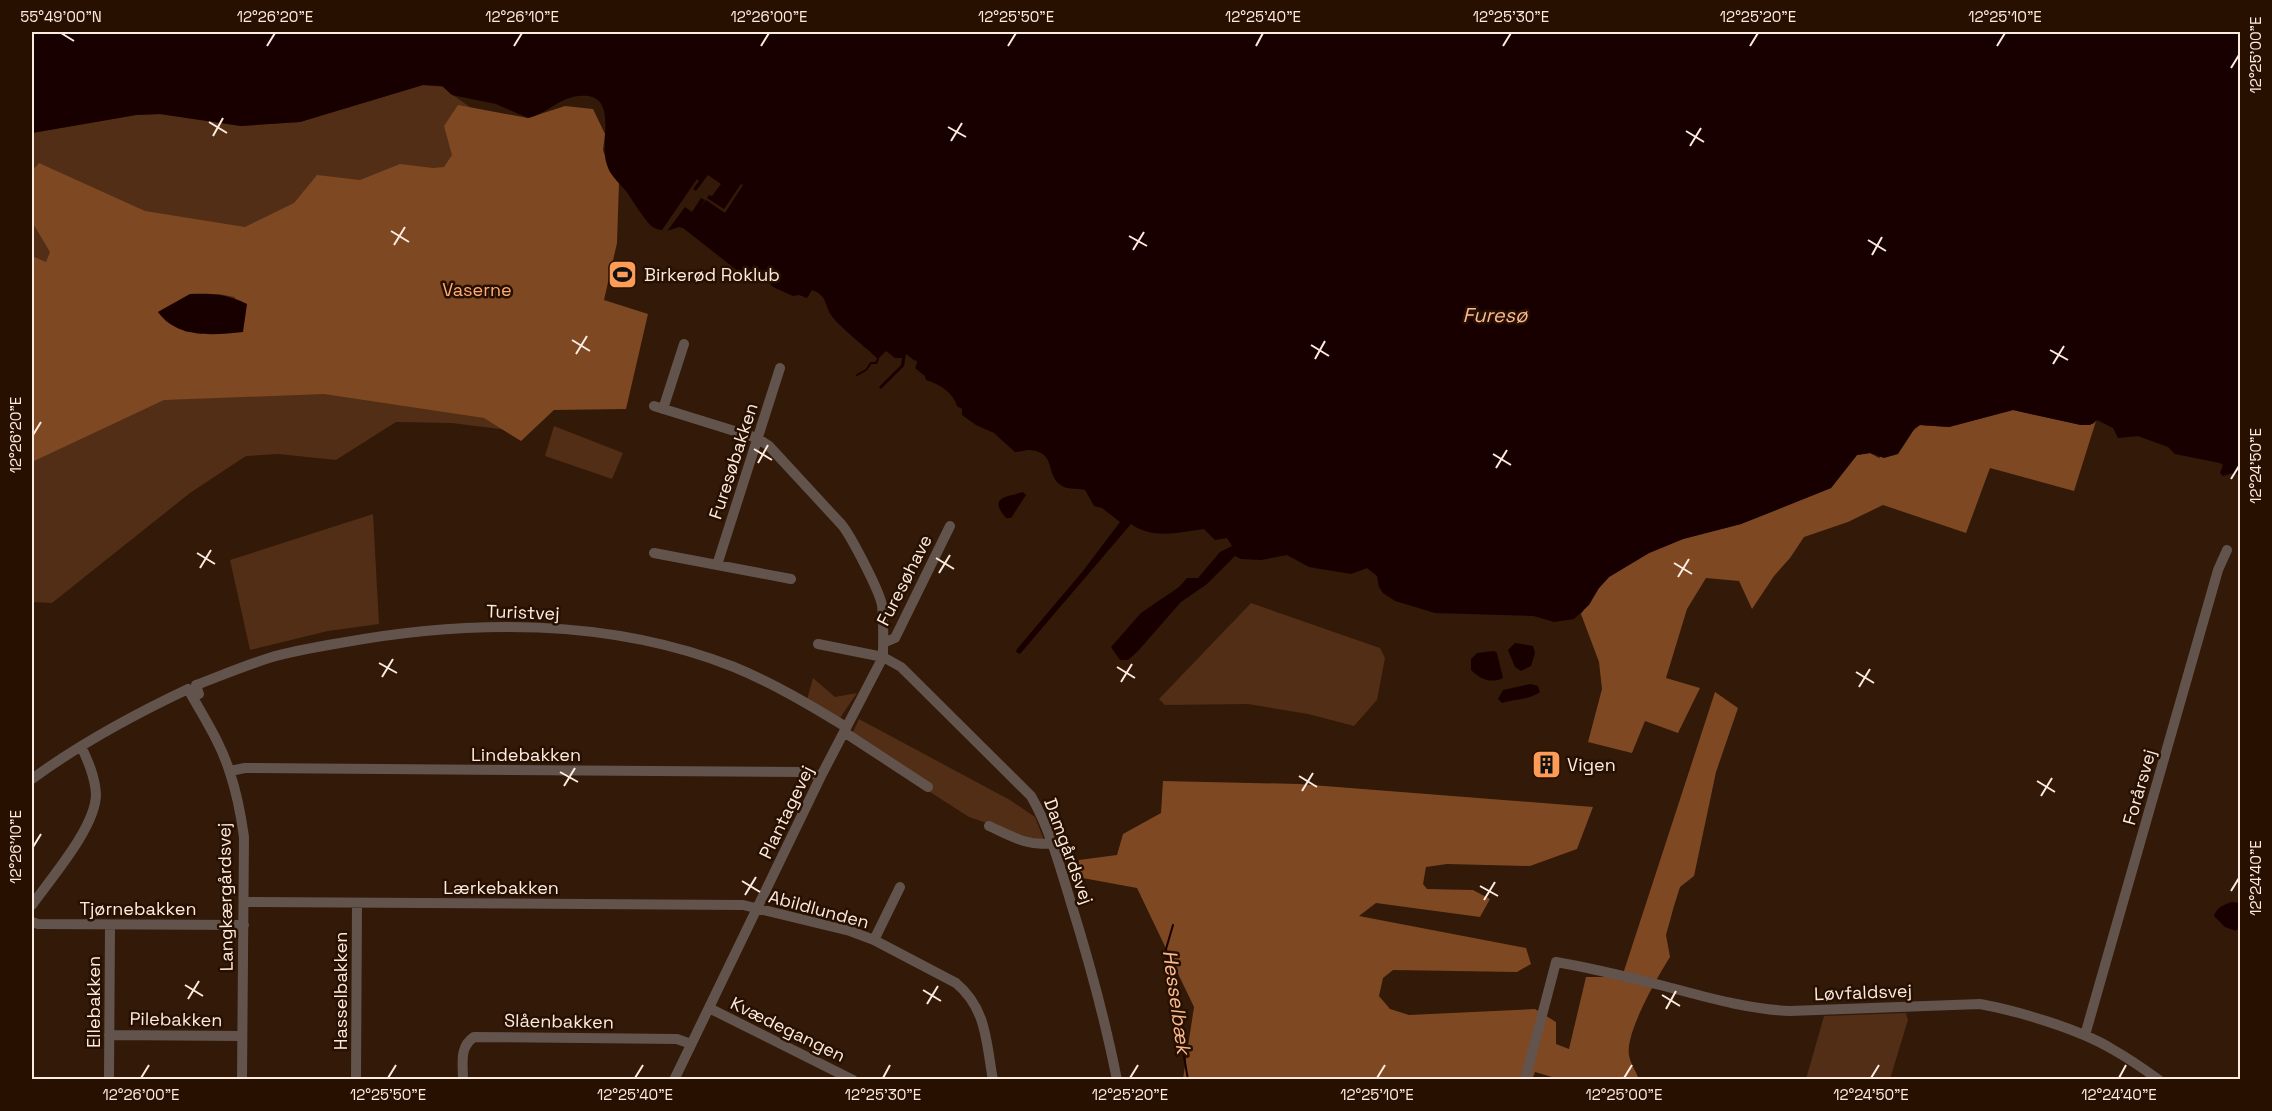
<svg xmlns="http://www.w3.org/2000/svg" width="2272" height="1111" font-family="'Space Grotesk',sans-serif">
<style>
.green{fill:#512e15}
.forest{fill:#7e4823;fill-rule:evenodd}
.water{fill:#190000}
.pier{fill:#321908}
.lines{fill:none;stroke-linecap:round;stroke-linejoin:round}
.stream{stroke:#190000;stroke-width:2}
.minor{stroke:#62544c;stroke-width:10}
.ticks{fill:none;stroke:#fcebe0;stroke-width:2}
.labels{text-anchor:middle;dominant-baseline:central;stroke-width:5;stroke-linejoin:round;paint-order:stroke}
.poi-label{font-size:18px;fill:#fcebe0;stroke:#281001;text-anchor:start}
.park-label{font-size:18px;fill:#ffad77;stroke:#281001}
.street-label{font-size:18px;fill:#fcebe0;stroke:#281001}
.water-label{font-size:20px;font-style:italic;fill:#fcba90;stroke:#281001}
.neatline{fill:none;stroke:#fcebe0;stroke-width:2}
.ticks-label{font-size:15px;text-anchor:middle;fill:#fcebe0}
</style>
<rect width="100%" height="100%" fill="#321908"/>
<path class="green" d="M 423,85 L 445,87 L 450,93 L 477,112 L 516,431 L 451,423 L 396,422 L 336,460 L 278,454 L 246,456 L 190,493 L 52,603 L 32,602 L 32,133 L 136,115 L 160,114 L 241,126 L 300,122 Z
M 554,426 L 623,453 L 612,479 L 545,456 Z
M 373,514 L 379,624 L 328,631 L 250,650 L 230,560 Z
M 1251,603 L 1380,648 L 1385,658 L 1377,700 L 1354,726 L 1308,714 L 1248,704 L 1165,705 L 1159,699 Z
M 813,678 L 835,697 L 857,693 L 840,718 L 807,700 Z
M 859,719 L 1010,800 L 1035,817 L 1044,840 L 1042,842 L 969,817 L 930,792 L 933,787 L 852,734 Z
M 1906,1013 L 1908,1020 L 1890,1079 L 1806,1079 L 1824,1016 Z"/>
<path class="forest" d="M 458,105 L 528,118 L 565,106 L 593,109 L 605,134 L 603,150 L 610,172 L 619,183 L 617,243 L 604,300 L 648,314 L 626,409 L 554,410 L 521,441 L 484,418 L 324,394 L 164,400 L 32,462 L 32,256 L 46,262 L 50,252 L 32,222 L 32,171 L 39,163 L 145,211 L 245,227 L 294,203 L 317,175 L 360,180 L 400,164 L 433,168 L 444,167 L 452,155 L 444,126 ZM 190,294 L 219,294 L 235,297 L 231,333 L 186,332 L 158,312 Z
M 2013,410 L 2081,425 L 2093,424 L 2096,421 L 2074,491 L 1990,468 L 1966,533 L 1883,505 L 1848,522 L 1804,537 L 1790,558 L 1774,576 L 1752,609 L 1739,581 L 1706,578 L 1687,609 L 1666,678 L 1700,688 L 1678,733 L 1645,721 L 1632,753 L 1588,742 L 1602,689 L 1599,662 L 1581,614 L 1599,588 L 1609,577 L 1649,553 L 1683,539 L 1741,524 L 1831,488 L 1857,455 L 1870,453 L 1879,458 L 1920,425 L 1949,427 Z
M 1715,692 L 1738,708 L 1716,772 L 1694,876 L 1680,887 L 1674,906 L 1666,935 L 1670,957 C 1658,976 1625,1033 1629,1055 C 1630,1062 1635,1070 1638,1077 L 1637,1079 L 1559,1079 L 1535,1072 L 1532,1080 L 1183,1079 L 1194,1007 L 1137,888 L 1077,877 L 1079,860 L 1117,855 L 1123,834 L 1161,813 L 1163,781 L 1299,784 L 1593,807 L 1577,849 L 1530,866 L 1447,864 L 1426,867 L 1423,884 L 1427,889 L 1473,890 L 1490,899 L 1480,917 L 1376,903 L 1359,916 L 1526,948 L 1531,964 L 1517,972 L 1393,970 L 1383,978 L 1379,996 L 1390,1009 L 1409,1015 L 1535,1009 L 1556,1022 L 1556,1044 L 1569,1049 L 1586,977 L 1622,977 Z"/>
<path class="water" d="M 32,32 L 2240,32 L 2240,475 L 2233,473 L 2223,476 L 2220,473 L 2223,465 L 2220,463 L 2175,454 L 2168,447 L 2138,436 L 2118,438 L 2113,428 L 2097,420 L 2090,425 L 2081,425 L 2013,410 L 1949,427 L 1920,425 L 1915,428 L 1898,454 L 1884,458 L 1870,453 L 1857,455 L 1831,488 L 1741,524 L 1683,539 L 1649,553 L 1609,577 L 1599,588 L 1589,605 L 1574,619 L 1554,622 L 1534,616 L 1435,613 L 1395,601 L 1383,593 L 1379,587 L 1377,576 L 1367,568 L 1351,574 L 1309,567 L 1287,555 L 1261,560 L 1241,559 L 1235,556 L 1207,584 L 1181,602 L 1137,652 L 1128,660 L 1120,660 L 1111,647 L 1141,613 L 1179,587 L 1187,578 L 1198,578 L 1220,552 L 1232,546 L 1227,538 L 1215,540 L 1204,529 C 1179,532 1153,540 1131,524 L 1020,654 L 1016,652 L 1017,649 L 1083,571 L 1120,522 L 1102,508 L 1094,506 L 1085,490 C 1078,488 1069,490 1062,486 C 1044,475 1058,452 1029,450 C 1025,450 1020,452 1015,452 L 994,433 L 976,425 L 962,415 L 962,409 L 957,406 C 953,392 939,384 926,380 L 925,376 L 915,368 L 917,363 L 916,359 L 915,361 L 906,354 L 904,366 L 881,389 L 879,387 L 901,365 L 902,358 L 895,358 L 886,351 L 878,359 C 868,349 837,325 831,315 C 824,304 828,296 812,290 L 807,298 L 799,295 L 793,296 L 773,287 L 763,276 L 751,278 L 743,275 L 683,228 L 679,227 L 667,231 C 661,230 654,229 650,225 C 641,214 634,203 626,191 C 619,183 610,175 607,165 C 599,144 617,100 588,96 C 562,93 550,113 528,118 L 496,104 L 452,95 L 442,86 L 423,85 L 300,122 L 241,126 L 160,114 L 136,115 L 32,133 Z
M 190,294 C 211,293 228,294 247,304 L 243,332 C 214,335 177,339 158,312 Z
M 1023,492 L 1026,495 L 1013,515 L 1011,518 L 1006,518 C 987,496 1008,497 1023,492 Z
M 1515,643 L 1533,646 L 1535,653 L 1531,666 L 1521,671 L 1515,667 L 1508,650 Z
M 1494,651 L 1497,653 L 1503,678 C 1491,684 1480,679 1471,670 L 1471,659 L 1477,653 Z
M 1530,684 L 1538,686 L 1540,692 C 1529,700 1514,699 1502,703 L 1498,699 L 1503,690 Z
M 2232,902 L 2240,903 L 2240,926 L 2236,931 L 2225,927 L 2214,916 C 2217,907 2223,905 2232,902 Z"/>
<path class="pier" d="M 708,175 L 721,184 L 712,196 L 709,195 L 707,198 L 724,209 L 741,184 L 743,185 L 725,213 L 706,200 L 700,207 L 705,200 L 701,198 L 692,212 L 685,207 L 665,234 L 660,233 L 697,179 L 699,181 L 693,189 L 696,191 Z"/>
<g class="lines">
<path class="stream" d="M 857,375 L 866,370 L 871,363 L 876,363 L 878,359
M 1173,925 L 1166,949 L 1188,1080"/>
<path class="minor" d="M 654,406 L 757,438 L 769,446 L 842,525 C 852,538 879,590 882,605 C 884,622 883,641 883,657 L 821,776 L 674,1080
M 663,409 L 684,344
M 654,553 L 791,579
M 717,565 L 780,368
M 883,643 L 895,638 L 950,526
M 818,644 L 883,657 L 901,667 L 1031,796 C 1050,829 1060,867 1071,903 C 1089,961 1105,1019 1117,1080
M 199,694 L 196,685 C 220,676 244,666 269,658 C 292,651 316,647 340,643 C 469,619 610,618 734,667 C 773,683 810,705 846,727
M 844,732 L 928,787
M 230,771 L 245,768 L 803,772 L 821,776
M 32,779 C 81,743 133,715 188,689 C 203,716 221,743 230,773 C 237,794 241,815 244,837 L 242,1080
M 989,826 C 1009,835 1028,847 1051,843
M 244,902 L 743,905 L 850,931 L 874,940 L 956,983 C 987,1009 986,1042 993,1080
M 32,905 C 51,878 96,827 96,794 C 95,777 88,761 81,746
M 32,922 L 38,924 L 244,925
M 874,940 L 900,887
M 709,1008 L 853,1080
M 109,1035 L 242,1036
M 2085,1035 L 2218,570 L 2227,550
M 109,1080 L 110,925
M 356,1080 L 357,903
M 463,1080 C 463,1063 459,1047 474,1037 L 677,1039 L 691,1044
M 1525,1080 L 1556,962 C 1592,968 1628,977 1664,986 C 1706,997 1746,1009 1790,1011 L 1980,1004 C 2018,1011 2079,1029 2112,1049 C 2128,1058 2144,1069 2159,1080"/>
</g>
<path class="ticks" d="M 61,33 L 74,41M 267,46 L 275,33M 514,46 L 522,33M 761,46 L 769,33M 1008,46 L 1016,33M 1256,46 L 1263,33M 1503,46 L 1511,33M 1750,46 L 1758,33M 1997,46 L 2005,33M 2231,68 L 2239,55M 209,122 L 227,133M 948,127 L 966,137M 1686,131 L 1704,142M 213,136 L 223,118M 951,141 L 962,123M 1690,146 L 1701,128M 391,231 L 409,242M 1129,236 L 1147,246M 1868,240 L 1886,251M 394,245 L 405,227M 1133,250 L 1144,232M 1872,255 L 1882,237M 572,340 L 590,351M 1311,345 L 1329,356M 2050,350 L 2068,360M 576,354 L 587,336M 1315,359 L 1325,341M 2053,364 L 2064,346M 33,435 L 41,422M 754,449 L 772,460M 1493,454 L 1511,465M 758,463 L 768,445M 1496,468 L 1507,450M 2231,479 L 2239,466M 197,553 L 215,564M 936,558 L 954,569M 1674,563 L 1692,574M 200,568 L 211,550M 939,573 L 950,555M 1678,577 L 1689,559M 379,663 L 397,673M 1117,667 L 1135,678M 1856,672 L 1874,683M 382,677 L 393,659M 1121,682 L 1132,664M 1859,687 L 1870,669M 560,772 L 578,782M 1299,776 L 1317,787M 2037,781 L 2055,792M 564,786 L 575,768M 1302,791 L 1313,773M 2041,796 L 2052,778M 33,847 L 41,834M 742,881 L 760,892M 1480,886 L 1498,896M 2231,891 L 2239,878M 745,895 L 756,877M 1484,900 L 1495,882M 185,985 L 203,996M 923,990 L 941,1001M 1662,995 L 1680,1006M 188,999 L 199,981M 927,1004 L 938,986M 1666,1009 L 1676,991M 141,1078 L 149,1065M 388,1078 L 396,1065M 635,1078 L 643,1065M 883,1078 L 890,1065M 1130,1078 L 1138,1065M 1377,1078 L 1385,1065M 1624,1078 L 1632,1065M 1871,1078 L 1879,1065M 2119,1078 L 2126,1065"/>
<defs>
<symbol id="stadium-square" viewBox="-11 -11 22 22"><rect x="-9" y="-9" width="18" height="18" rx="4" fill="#fe9c57" stroke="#281001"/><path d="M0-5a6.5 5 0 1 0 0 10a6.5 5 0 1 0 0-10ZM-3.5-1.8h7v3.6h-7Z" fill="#111"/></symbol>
<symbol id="building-square" viewBox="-11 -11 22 22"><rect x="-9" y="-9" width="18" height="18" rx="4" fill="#fe9c57" stroke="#281001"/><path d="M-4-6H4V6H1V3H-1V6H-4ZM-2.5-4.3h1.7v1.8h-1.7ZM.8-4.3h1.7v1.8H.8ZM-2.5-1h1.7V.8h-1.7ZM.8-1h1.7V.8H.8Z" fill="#111"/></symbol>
</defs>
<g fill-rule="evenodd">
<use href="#stadium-square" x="606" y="258" width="33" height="33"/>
<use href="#building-square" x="1530" y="748" width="33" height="33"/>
</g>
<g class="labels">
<g class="poi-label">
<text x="644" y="274">Birkerød Roklub</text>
<text x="1567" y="764">Vigen</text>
</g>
<g class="park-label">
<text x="477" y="289">Vaserne</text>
</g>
<g class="street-label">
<text transform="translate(733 461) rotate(-72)">Furesøbakken</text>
<text transform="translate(904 580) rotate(-63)">Furesøhave</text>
<text transform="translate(523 612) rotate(2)">Turistvej</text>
<text x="526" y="754">Lindebakken</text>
<text transform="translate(2139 787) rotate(-74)">Forårsvej</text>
<text transform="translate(786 812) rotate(-64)">Plantagevej</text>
<text transform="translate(1069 851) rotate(70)">Damgårdsvej</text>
<text x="501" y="887">Lærkebakken</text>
<text transform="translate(225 897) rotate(-91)">Langkærgårdsvej</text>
<text x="138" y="908">Tjørnebakken</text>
<text transform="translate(819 909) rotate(15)">Abildlunden</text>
<text transform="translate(340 991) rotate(-90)">Hasselbakken</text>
<text transform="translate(1863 992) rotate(-2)">Løvfaldsvej</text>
<text transform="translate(93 1002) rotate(-90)">Ellebakken</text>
<text transform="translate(176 1019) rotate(1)">Pilebakken</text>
<text transform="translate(559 1021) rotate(1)">Slåenbakken</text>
<text transform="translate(788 1029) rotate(26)">Kvædegangen</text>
</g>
<g class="water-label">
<text x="1495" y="315">Furesø</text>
<text transform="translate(1177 1002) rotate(82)">Hesselbæk</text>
</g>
</g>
<rect width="2272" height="1111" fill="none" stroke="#281001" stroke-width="66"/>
<rect x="33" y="33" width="2206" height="1045" class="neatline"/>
<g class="ticks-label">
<text x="61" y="22">55°49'00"N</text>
<text x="275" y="22">12°26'20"E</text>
<text x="522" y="22">12°26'10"E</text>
<text x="769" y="22">12°26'00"E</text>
<text x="1016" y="22">12°25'50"E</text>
<text x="1263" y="22">12°25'40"E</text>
<text x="1511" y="22">12°25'30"E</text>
<text x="1758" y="22">12°25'20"E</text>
<text x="2005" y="22">12°25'10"E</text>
<text transform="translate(2256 55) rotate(-90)" y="5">12°25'00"E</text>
<text transform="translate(16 435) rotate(-90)" y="5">12°26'20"E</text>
<text transform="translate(2256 466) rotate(-90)" y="5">12°24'50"E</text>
<text transform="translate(16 847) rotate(-90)" y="5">12°26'10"E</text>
<text transform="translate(2256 878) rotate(-90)" y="5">12°24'40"E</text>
<text x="141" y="1100">12°26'00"E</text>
<text x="388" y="1100">12°25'50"E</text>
<text x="635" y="1100">12°25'40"E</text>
<text x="883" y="1100">12°25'30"E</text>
<text x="1130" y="1100">12°25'20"E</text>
<text x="1377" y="1100">12°25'10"E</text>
<text x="1624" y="1100">12°25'00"E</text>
<text x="1871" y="1100">12°24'50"E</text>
<text x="2119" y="1100">12°24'40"E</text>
</g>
</svg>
